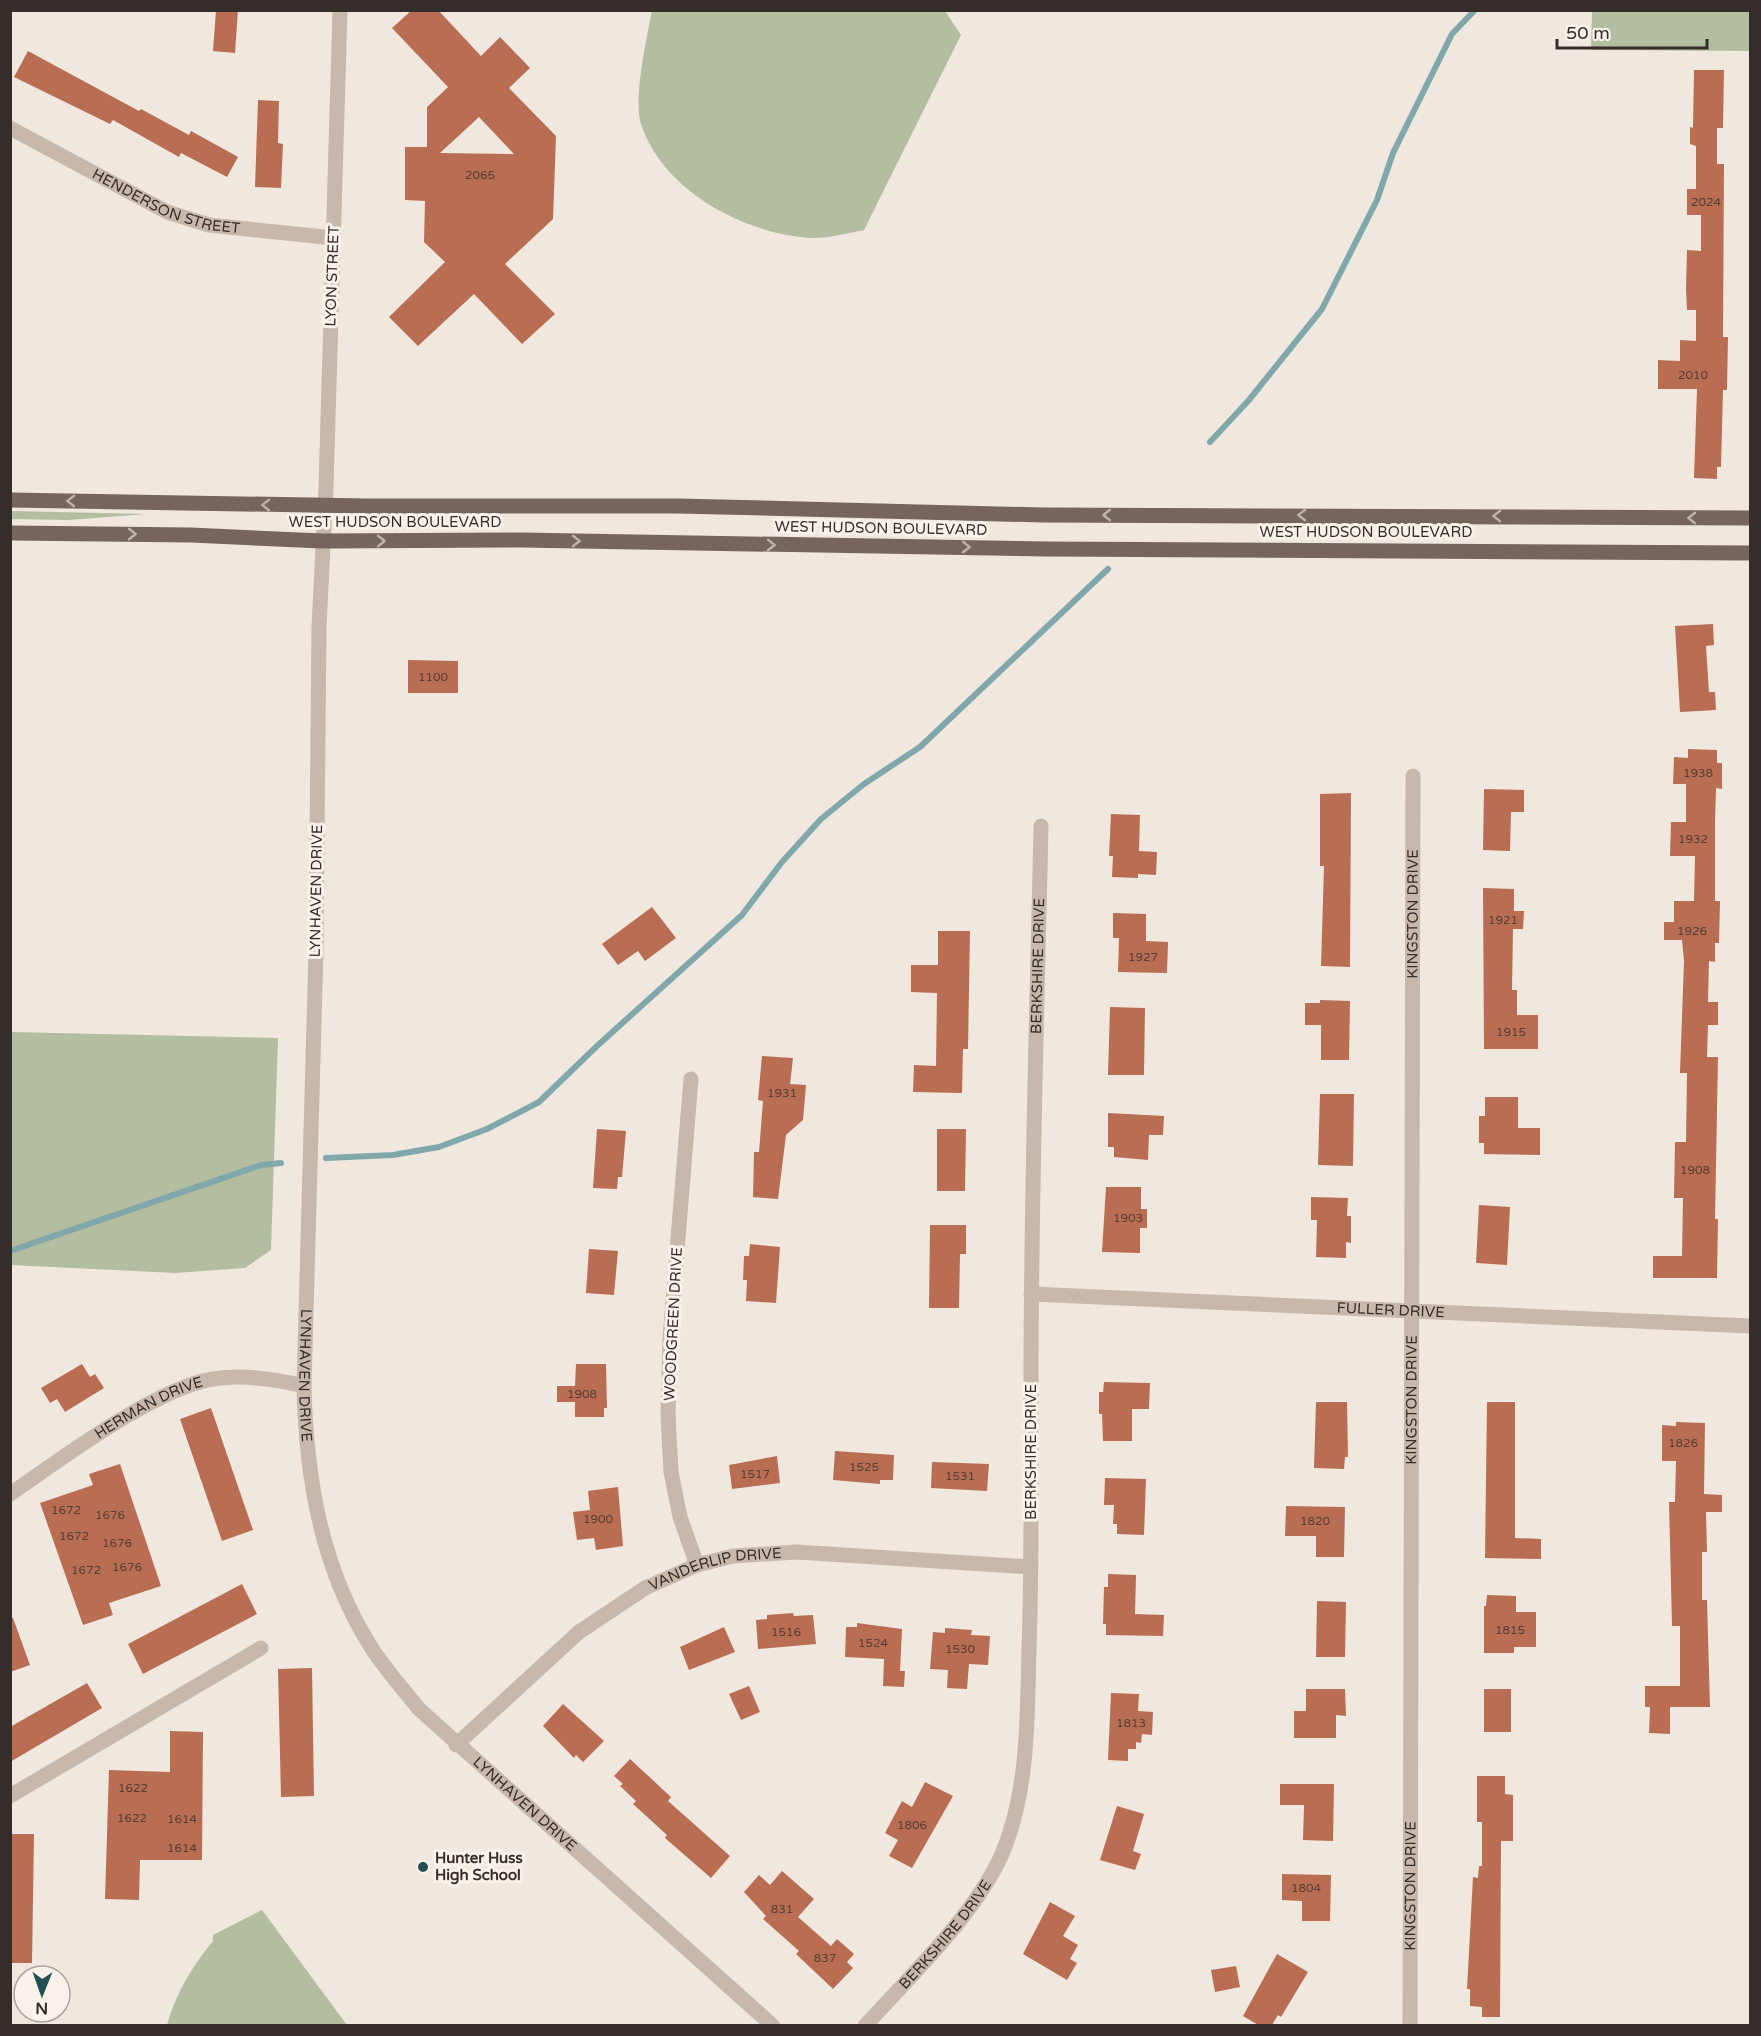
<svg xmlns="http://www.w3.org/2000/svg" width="1761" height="2036" font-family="'Varela Round',sans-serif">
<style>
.green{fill:#b3bd9f}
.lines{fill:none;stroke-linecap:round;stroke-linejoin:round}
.stream{stroke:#80a7aa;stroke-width:6}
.building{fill:#b96d53;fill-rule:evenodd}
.minor{stroke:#c7b8ab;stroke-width:15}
.major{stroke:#75655c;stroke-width:15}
.oneway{stroke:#bdb3aa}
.poi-dot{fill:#234f52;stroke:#f8f2ea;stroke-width:2}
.labels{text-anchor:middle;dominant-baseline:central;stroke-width:6;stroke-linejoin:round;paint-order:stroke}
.number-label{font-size:12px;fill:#563d34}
.street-label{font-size:15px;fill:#352d29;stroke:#f8f2ea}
.poi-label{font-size:15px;font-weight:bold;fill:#352d29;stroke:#f8f2ea;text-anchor:start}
</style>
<rect width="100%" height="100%" fill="#f0e8de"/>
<path class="green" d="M 652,10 L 945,11 L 961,35 L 864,230 C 847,233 827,239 810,238 C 743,233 663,191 641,124 C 633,99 647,37 652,10 Z
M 1592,11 L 1750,11 L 1750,51 L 1591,50 Z
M 11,511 L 147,514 L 68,520 L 11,519 Z
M 11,1032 L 278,1038 L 271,1250 L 245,1268 L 175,1273 L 11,1265 Z
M 262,1910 L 347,2025 L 167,2025 C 176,1993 191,1968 213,1941 L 213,1935 Z"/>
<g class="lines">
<path class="stream" d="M 1210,442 L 1249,400 L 1322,309 L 1377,200 L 1393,153 L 1452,34 L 1475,10
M 326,1158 L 393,1155 L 439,1147 L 487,1129 L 539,1102 L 597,1046 L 742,915 L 782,862 L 821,819 L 864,784 L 920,747 L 1108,569
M 10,1251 L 261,1165 L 281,1163"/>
</g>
<path class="building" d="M 216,10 L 238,10 L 235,53 L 213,51 Z
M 412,10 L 438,10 L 481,56 L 500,37 L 530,68 L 509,88 L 556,136 L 553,219 L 505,264 L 555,314 L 522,344 L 474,294 L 418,346 L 389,317 L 445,262 L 424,242 L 425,201 L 405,200 L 405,147 L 427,147 L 427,107 L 448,87 L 392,28 ZM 479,117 L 514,154 L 440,153 Z
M 28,51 L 139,111 L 141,109 L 189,135 L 191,131 L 238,157 L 227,177 L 181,153 L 179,157 L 113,120 L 110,124 L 14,77 Z
M 1694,70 L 1724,70 L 1723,128 L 1717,128 L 1717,164 L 1724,164 L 1723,337 L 1728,337 L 1727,390 L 1723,390 L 1721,467 L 1717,467 L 1717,479 L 1694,478 L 1697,389 L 1658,389 L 1658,360 L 1680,361 L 1680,340 L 1696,341 L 1696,310 L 1687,310 L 1686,290 L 1687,250 L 1701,251 L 1701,215 L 1687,215 L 1687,189 L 1696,189 L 1696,146 L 1690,144 L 1690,127 L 1693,128 Z
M 258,100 L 279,101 L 278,143 L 283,144 L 281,188 L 255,187 Z
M 1713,624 L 1714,645 L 1706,646 L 1709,692 L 1715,692 L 1716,710 L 1680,712 L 1675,626 Z
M 408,660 L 458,661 L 458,693 L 408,693 Z
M 1688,749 L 1717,750 L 1717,763 L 1722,763 L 1722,789 L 1716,788 L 1715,823 L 1715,901 L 1720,901 L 1719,943 L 1715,943 L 1715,962 L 1709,961 L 1708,1002 L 1718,1002 L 1718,1025 L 1708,1025 L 1707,1057 L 1718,1057 L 1715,1219 L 1718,1219 L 1717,1278 L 1653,1278 L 1653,1256 L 1682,1256 L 1683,1198 L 1674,1198 L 1675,1142 L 1686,1142 L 1687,1073 L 1680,1073 L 1684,961 L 1682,940 L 1664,940 L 1664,922 L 1674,922 L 1674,901 L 1694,901 L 1695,856 L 1670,856 L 1671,822 L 1686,822 L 1686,784 L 1673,784 L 1674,757 L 1688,758 Z
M 1484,789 L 1524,790 L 1524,812 L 1511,812 L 1510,851 L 1483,850 Z
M 1351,793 L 1350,967 L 1321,966 L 1324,866 L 1320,866 L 1320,794 Z
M 1111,814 L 1140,815 L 1139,851 L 1157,852 L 1156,875 L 1138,874 L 1138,878 L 1112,877 L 1113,856 L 1109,856 Z
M 1483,888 L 1514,889 L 1514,911 L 1524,911 L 1523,929 L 1513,929 L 1512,990 L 1517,990 L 1517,1015 L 1538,1015 L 1538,1049 L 1484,1049 Z
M 652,907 L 676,938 L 645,961 L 638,951 L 618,965 L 602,944 Z
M 1113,913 L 1146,914 L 1146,941 L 1168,942 L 1167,973 L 1118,972 L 1119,938 L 1113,938 Z
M 938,931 L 970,931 L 968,1049 L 963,1049 L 962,1093 L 913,1092 L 914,1065 L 936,1066 L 937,993 L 911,992 L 911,965 L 938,965 Z
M 1320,1000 L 1350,1001 L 1349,1060 L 1321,1060 L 1321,1025 L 1305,1025 L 1305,1003 L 1320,1003 Z
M 1110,1007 L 1145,1008 L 1144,1075 L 1108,1075 Z
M 762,1056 L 793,1058 L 790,1084 L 806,1085 L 803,1120 L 786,1135 L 778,1199 L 753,1197 L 754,1152 L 759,1152 L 763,1101 L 758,1100 Z
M 1320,1094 L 1354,1094 L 1353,1166 L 1318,1165 Z
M 1485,1097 L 1518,1097 L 1518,1128 L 1540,1128 L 1540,1155 L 1484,1154 L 1484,1143 L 1479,1143 L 1479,1116 L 1485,1116 Z
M 1108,1113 L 1164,1116 L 1163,1135 L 1149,1135 L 1148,1160 L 1114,1157 L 1114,1147 L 1108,1147 Z
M 597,1129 L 626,1131 L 622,1177 L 618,1177 L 617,1189 L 593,1188 Z
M 937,1129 L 966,1129 L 965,1191 L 937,1191 Z
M 1106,1187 L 1141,1187 L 1141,1209 L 1147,1209 L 1147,1228 L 1140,1228 L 1140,1253 L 1102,1252 Z
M 1311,1197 L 1348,1198 L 1347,1216 L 1351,1216 L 1351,1243 L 1346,1242 L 1346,1258 L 1316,1257 L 1317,1220 L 1311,1220 Z
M 1479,1205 L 1510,1207 L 1507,1265 L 1476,1263 Z
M 930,1225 L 966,1225 L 966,1254 L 960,1254 L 959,1308 L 929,1308 Z
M 750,1244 L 780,1247 L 776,1303 L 746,1301 L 747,1280 L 743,1280 L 744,1256 L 749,1256 Z
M 589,1249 L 618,1251 L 614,1295 L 586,1293 Z
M 82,1364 L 90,1377 L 95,1374 L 104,1388 L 65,1412 L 57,1399 L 50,1403 L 41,1388 Z
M 576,1364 L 606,1364 L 607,1408 L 604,1408 L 604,1417 L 575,1417 L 575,1402 L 557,1402 L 557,1386 L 575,1386 Z
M 1104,1382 L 1150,1383 L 1149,1409 L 1132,1409 L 1132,1441 L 1103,1441 L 1102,1414 L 1099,1414 L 1099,1392 L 1103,1392 Z
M 1316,1402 L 1347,1402 L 1348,1457 L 1345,1457 L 1344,1469 L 1314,1468 Z
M 1487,1402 L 1515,1402 L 1515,1538 L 1541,1539 L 1541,1559 L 1485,1558 Z
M 211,1408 L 253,1530 L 222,1541 L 180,1419 Z
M 1676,1422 L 1705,1423 L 1704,1494 L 1722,1495 L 1722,1512 L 1706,1512 L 1707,1552 L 1702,1552 L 1702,1600 L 1707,1600 L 1710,1707 L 1670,1707 L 1670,1734 L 1649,1733 L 1650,1707 L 1645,1707 L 1645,1686 L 1680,1686 L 1680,1626 L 1672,1626 L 1669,1502 L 1675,1502 L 1676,1461 L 1662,1461 L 1662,1425 L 1676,1426 Z
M 835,1451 L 894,1455 L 893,1480 L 880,1480 L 880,1484 L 833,1480 Z
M 777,1456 L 780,1483 L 732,1489 L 729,1465 Z
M 932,1462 L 989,1464 L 987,1491 L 931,1488 Z
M 120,1464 L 161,1586 L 109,1603 L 113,1615 L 83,1625 L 40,1503 L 93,1485 L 89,1474 Z
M 1105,1478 L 1146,1479 L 1144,1535 L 1117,1534 L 1117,1524 L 1113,1524 L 1114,1505 L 1104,1505 Z
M 618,1487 L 623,1546 L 596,1550 L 594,1538 L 577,1540 L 573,1512 L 590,1510 L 588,1491 Z
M 1286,1506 L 1345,1507 L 1344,1557 L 1316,1557 L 1316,1536 L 1285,1536 Z
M 1108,1574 L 1136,1575 L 1135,1614 L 1164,1615 L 1163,1636 L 1106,1635 L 1106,1624 L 1103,1624 L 1104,1587 L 1108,1587 Z
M 242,1584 L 257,1614 L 143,1674 L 128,1644 Z
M 1487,1595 L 1516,1596 L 1516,1612 L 1536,1612 L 1536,1647 L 1514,1647 L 1514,1653 L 1484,1653 L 1484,1606 L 1486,1606 Z
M 1317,1601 L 1346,1602 L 1345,1657 L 1316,1657 Z
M 793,1613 L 794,1616 L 813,1615 L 816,1644 L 758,1649 L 756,1620 L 767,1619 L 767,1615 Z
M 10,1618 L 13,1618 L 30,1665 L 10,1672 Z
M 857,1623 L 902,1629 L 900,1671 L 905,1671 L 904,1687 L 883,1686 L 884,1659 L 845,1657 L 846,1627 L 857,1627 Z
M 724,1627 L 735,1652 L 689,1670 L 680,1647 Z
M 945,1628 L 972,1630 L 971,1635 L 990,1636 L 988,1665 L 969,1664 L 967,1689 L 947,1688 L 948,1670 L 930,1669 L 933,1632 L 945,1633 Z
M 312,1668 L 314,1796 L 281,1797 L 278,1669 Z
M 87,1683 L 102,1708 L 10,1762 L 10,1727 Z
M 749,1686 L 760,1712 L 741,1720 L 729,1694 Z
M 1306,1689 L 1345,1689 L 1346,1716 L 1336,1715 L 1336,1738 L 1294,1738 L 1294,1711 L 1306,1711 Z
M 1484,1689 L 1511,1689 L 1511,1732 L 1484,1732 Z
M 1111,1693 L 1139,1694 L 1138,1711 L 1153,1712 L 1152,1735 L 1142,1734 L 1141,1743 L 1136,1742 L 1136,1749 L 1128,1749 L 1128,1761 L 1108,1760 Z
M 563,1704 L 604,1741 L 583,1762 L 576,1755 L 574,1758 L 543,1726 Z
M 170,1731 L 203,1732 L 202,1860 L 140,1860 L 139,1900 L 105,1899 L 109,1770 L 170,1772 Z
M 630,1759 L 671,1797 L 668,1801 L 730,1856 L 711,1878 L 665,1838 L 667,1835 L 633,1804 L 636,1801 L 620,1786 L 623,1784 L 614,1776 Z
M 1477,1776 L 1505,1776 L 1505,1794 L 1513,1795 L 1513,1841 L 1501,1841 L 1500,2017 L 1482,2017 L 1482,2007 L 1470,2006 L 1470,1989 L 1467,1989 L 1473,1877 L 1478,1878 L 1479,1866 L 1482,1866 L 1482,1822 L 1477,1822 Z
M 925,1782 L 953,1796 L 912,1868 L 889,1856 L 898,1840 L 885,1833 L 902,1801 L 912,1807 Z
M 1280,1784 L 1334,1784 L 1333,1841 L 1303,1840 L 1304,1805 L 1280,1805 Z
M 1117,1806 L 1144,1814 L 1133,1851 L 1141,1854 L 1135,1870 L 1100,1860 Z
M 10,1834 L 34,1834 L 32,1963 L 10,1963 Z
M 782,1871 L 814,1899 L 798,1917 L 831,1946 L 837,1939 L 854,1954 L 847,1962 L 853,1968 L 833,1989 L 796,1954 L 799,1951 L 763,1919 L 766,1916 L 744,1892 L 759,1875 L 770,1885 Z
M 1282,1874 L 1331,1875 L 1330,1921 L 1302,1921 L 1302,1901 L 1282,1900 Z
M 1050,1902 L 1075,1916 L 1063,1936 L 1078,1945 L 1070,1959 L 1077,1963 L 1067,1980 L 1023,1954 Z
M 1277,1954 L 1308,1972 L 1281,2017 L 1278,2015 L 1272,2025 L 1258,2025 L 1243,2016 Z
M 1236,1966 L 1240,1987 L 1215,1992 L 1211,1970 Z"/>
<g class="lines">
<g class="minor">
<path id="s1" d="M 340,10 L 326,487 L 319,627 L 316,950 L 304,1386 C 306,1478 321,1568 371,1647 C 385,1669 403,1689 419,1709 L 773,2026"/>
<path id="s2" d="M 10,128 L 167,212 L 209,225 L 334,238"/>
<path d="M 691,1079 L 670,1337 L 668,1415 L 671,1472 L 680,1517 L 697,1565"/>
<path id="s3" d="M 1031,1294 L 1750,1326"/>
<path id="s4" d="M 10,1494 C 60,1460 155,1388 213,1379 C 244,1374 275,1379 304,1386"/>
<path id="s5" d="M 456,1745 L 579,1632 L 645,1588 L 697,1565 L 733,1556 L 797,1552 L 1031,1567"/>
<path d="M 10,1796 L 261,1648"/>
<path id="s6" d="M 865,2026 C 910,1976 975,1915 1002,1854 C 1029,1790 1027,1718 1029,1650 C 1032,1560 1031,1470 1031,1379 C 1031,1195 1037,1011 1041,826"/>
<path id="s7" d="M 1410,2026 L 1413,776"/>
</g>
<path class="major" d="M 10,500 L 367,506 L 678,506 L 1043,515 L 1750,518
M 10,533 L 191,535 L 322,541 L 522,540 L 1047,549 L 1750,553"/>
</g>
<defs><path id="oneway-chevron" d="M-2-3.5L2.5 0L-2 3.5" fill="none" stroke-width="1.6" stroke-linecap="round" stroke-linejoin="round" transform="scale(1.5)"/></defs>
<g class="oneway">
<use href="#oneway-chevron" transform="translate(71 501) rotate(-179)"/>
<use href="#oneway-chevron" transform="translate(266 505) rotate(-179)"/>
<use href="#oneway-chevron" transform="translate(1107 515) rotate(-180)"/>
<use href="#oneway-chevron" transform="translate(1302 515) rotate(-180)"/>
<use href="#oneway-chevron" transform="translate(1497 516) rotate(-179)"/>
<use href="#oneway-chevron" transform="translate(1692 518) rotate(-179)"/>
<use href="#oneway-chevron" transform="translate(132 534) rotate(1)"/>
<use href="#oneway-chevron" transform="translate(381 541)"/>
<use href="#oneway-chevron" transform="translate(576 541) rotate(1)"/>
<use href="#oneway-chevron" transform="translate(771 545) rotate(1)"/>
<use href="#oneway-chevron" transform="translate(966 547) rotate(1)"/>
</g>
<circle class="poi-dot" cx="423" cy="1867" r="6"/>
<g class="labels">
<g class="number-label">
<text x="480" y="175">2065</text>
<text x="1706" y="202">2024</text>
<text x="1693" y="375">2010</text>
<text x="433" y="677">1100</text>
<text x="1698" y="773">1938</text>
<text x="1693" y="839">1932</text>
<text x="1503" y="920">1921</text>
<text x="1692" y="931">1926</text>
<text x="1143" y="957">1927</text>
<text x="1511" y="1032">1915</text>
<text x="782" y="1093">1931</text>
<text x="1695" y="1170">1908</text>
<text x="1128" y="1218">1903</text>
<text x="582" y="1394">1908</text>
<text x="1683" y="1443">1826</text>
<text x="864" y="1467">1525</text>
<text x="755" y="1474">1517</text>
<text x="960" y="1476">1531</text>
<text x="66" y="1510">1672</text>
<text x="110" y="1515">1676</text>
<text x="598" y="1519">1900</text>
<text x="1315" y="1521">1820</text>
<text x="74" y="1536">1672</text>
<text x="117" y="1543">1676</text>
<text x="127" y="1567">1676</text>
<text x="86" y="1570">1672</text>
<text x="1510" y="1630">1815</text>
<text x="786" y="1632">1516</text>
<text x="873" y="1643">1524</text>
<text x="960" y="1649">1530</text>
<text x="1131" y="1723">1813</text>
<text x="133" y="1788">1622</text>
<text x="132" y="1818">1622</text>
<text x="182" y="1819">1614</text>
<text x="912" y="1825">1806</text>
<text x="182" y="1848">1614</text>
<text x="1306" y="1888">1804</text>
<text x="782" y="1909">831</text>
<text x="825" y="1958">837</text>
</g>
<g class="street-label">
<text stroke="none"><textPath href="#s2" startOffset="174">HENDERSON STREET</textPath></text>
<text transform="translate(332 276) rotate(-88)">LYON STREET</text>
<text x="395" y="522">WEST HUDSON BOULEVARD</text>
<text transform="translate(881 528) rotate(1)">WEST HUDSON BOULEVARD</text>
<text x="1366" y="532">WEST HUDSON BOULEVARD</text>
<text transform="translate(316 891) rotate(-89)">LYNHAVEN DRIVE</text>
<text stroke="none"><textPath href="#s7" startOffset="1112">KINGSTON DRIVE</textPath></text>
<text stroke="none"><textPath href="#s6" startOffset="1112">BERKSHIRE DRIVE</textPath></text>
<text stroke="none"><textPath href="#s3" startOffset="360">FULLER DRIVE</textPath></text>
<text transform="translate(673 1324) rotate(-87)">WOODGREEN DRIVE</text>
<text stroke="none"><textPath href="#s1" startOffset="1366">LYNHAVEN DRIVE</textPath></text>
<text stroke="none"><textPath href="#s7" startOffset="626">KINGSTON DRIVE</textPath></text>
<text stroke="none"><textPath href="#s4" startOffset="164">HERMAN DRIVE</textPath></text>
<text transform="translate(1031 1452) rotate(-90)">BERKSHIRE DRIVE</text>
<text stroke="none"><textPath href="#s5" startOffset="320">VANDERLIP DRIVE</textPath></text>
<text stroke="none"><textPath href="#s1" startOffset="1870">LYNHAVEN DRIVE</textPath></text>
<text stroke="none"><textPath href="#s7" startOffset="140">KINGSTON DRIVE</textPath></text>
<text stroke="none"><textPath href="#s6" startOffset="122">BERKSHIRE DRIVE</textPath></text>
</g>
<g class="poi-label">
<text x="435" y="1858">Hunter Huss<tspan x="435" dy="17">High School</tspan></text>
</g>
</g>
<rect width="1761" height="2036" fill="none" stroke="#352d29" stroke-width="24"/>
<g transform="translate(42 1994) rotate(181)"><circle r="28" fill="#f8f2ea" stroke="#aaa39d" stroke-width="1.5"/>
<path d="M0-4.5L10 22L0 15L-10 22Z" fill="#234f52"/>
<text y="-9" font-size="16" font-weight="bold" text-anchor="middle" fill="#352d29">N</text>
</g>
<path d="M1557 39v9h150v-9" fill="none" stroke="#352d29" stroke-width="3"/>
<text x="1566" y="39" font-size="18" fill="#352d29" stroke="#f8f2ea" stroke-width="4.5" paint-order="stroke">50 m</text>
</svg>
